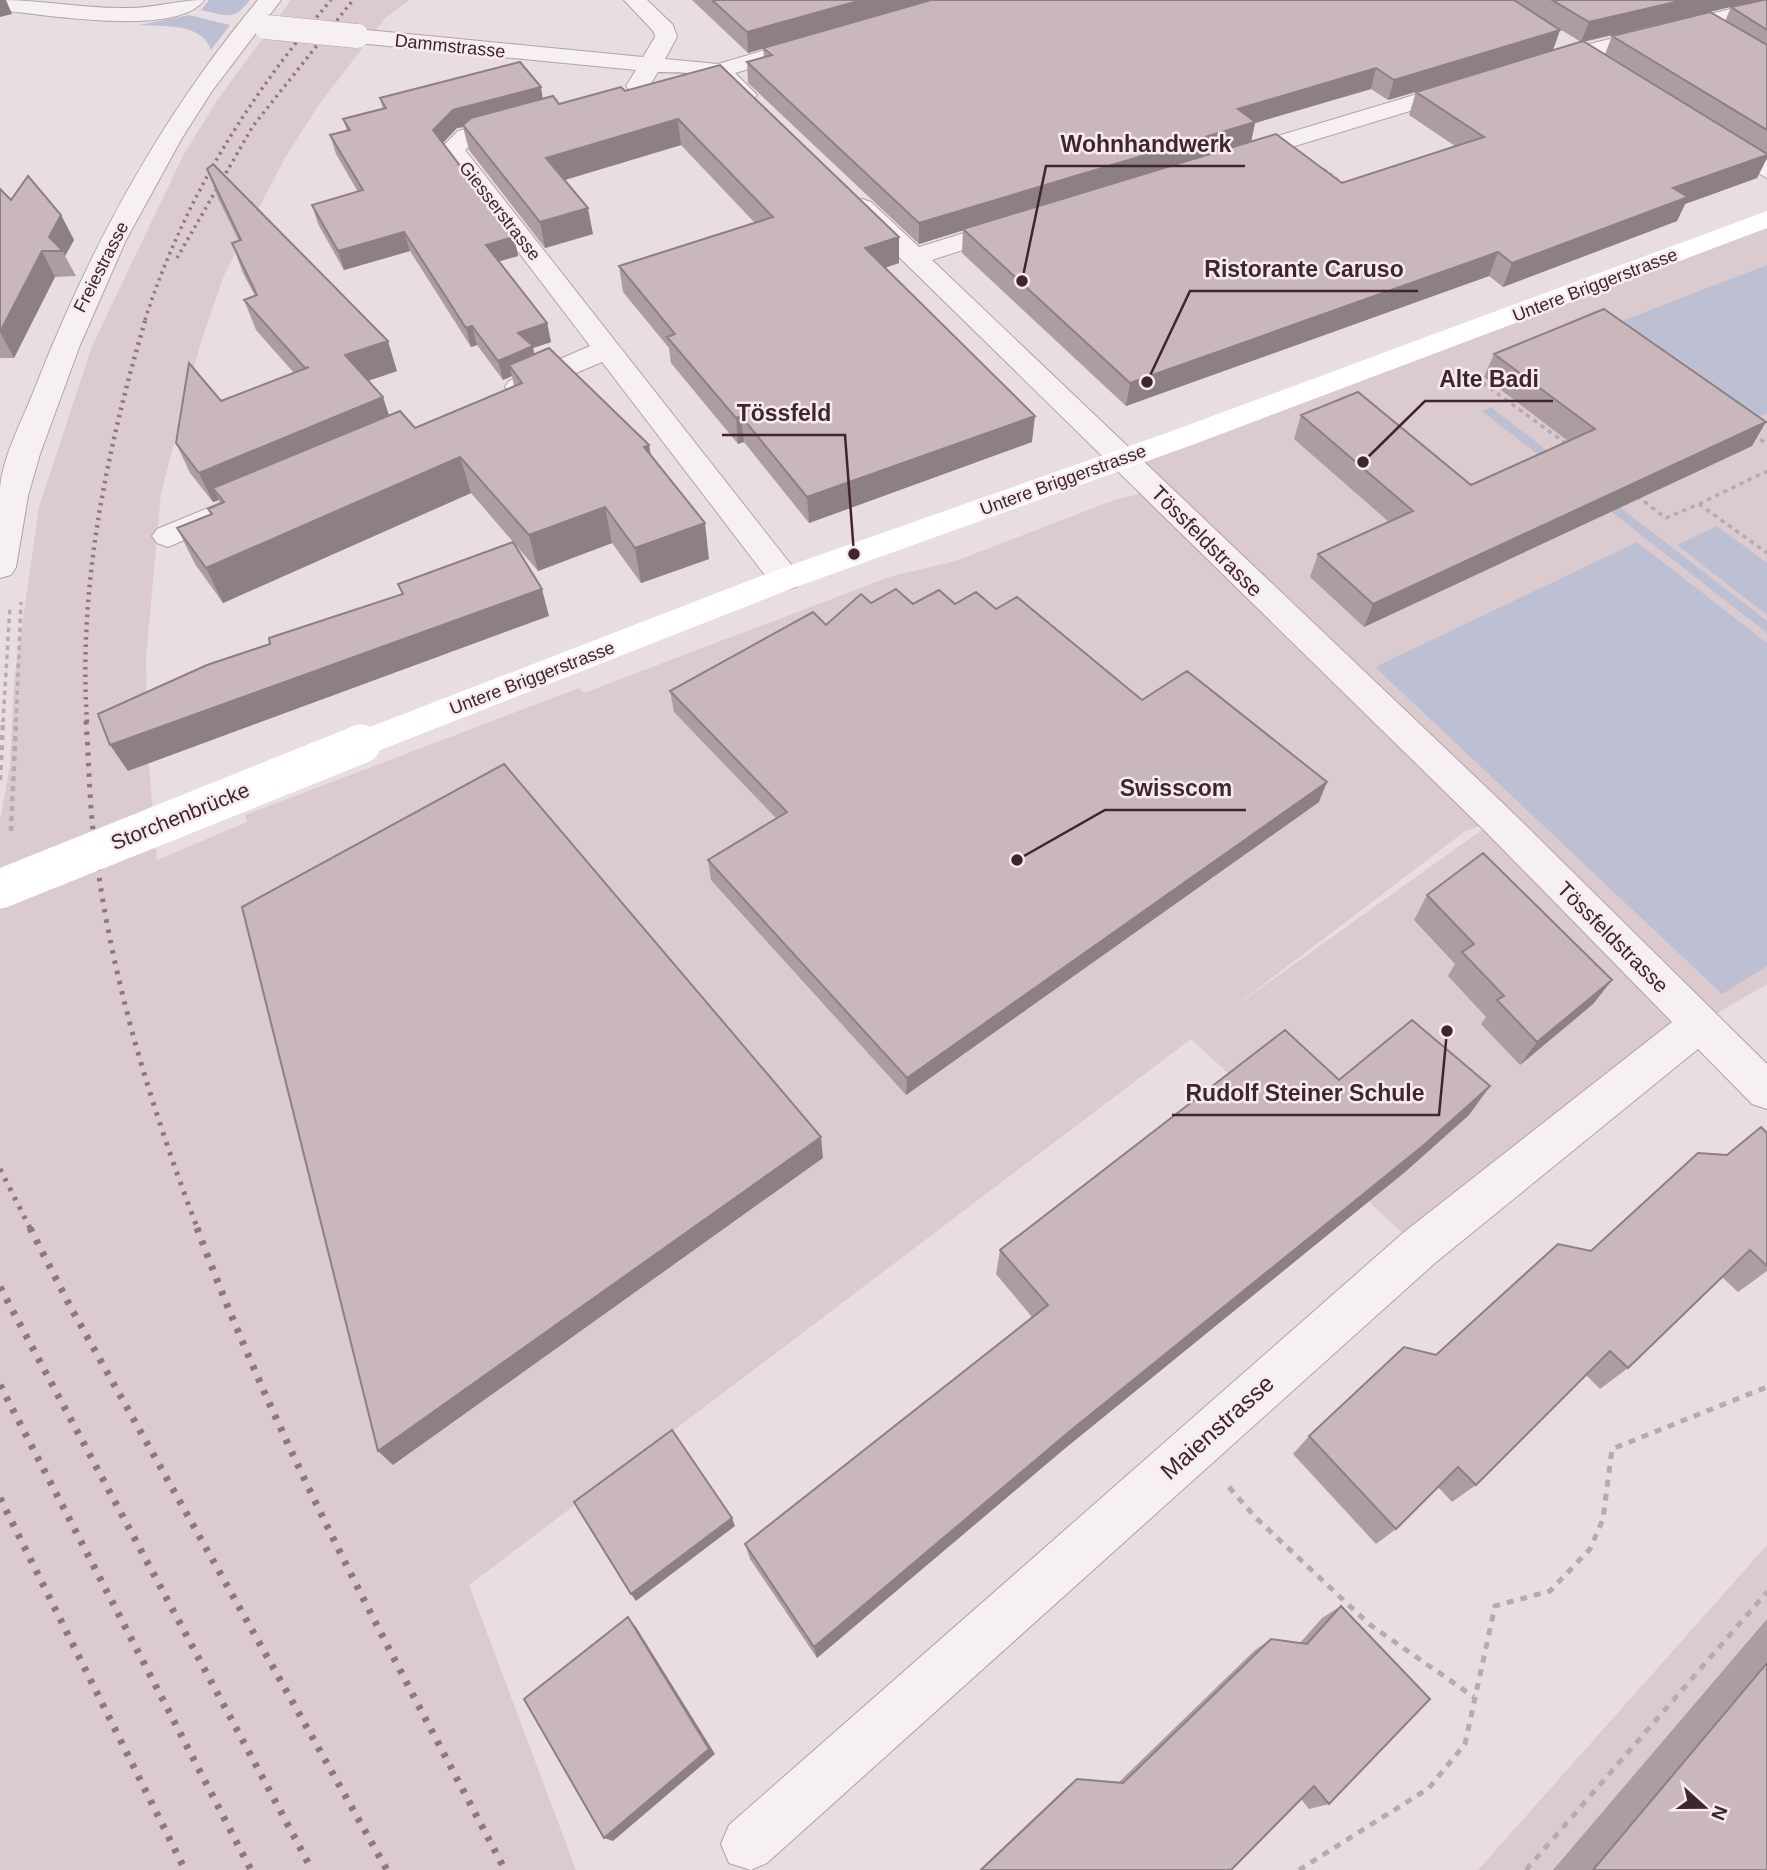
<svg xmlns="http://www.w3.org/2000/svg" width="1767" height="1870" font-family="Helvetica,sans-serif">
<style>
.built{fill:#dbcbcf;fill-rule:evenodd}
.green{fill:#bdc0d3}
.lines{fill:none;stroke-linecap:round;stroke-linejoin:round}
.street-casing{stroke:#b3a2a6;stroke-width:2}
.path-far3{stroke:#b8abaf;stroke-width:2.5;stroke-dasharray:3.5 3.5;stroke-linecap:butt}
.path-far2{stroke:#b8abaf;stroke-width:3.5;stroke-dasharray:4.5 4.5;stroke-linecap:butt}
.path-far1{stroke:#b8abaf;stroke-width:4.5;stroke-dasharray:5 5;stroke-linecap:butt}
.path{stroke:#b8abaf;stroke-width:5;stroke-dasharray:7 7;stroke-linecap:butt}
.street{fill:#f6f0f2;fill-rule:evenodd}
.secondary{fill:#fff;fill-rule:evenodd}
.rail-far3{stroke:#94757d;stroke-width:3.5;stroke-dasharray:2.5 4.5;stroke-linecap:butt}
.rail-far2{stroke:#94757d;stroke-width:4.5;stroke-dasharray:2.5 5;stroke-linecap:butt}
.rail-far1{stroke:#94757d;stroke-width:5;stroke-dasharray:3.5 7;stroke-linecap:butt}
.rail{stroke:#94757d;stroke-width:7;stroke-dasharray:4.5 9;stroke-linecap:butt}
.street-bridge-casing{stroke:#b3a2a6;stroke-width:25;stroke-linecap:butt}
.street-bridge{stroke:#f6f0f2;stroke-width:24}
.secondary-bridge{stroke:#fff;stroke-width:39}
.wall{fill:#ad9da1;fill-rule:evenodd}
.shaded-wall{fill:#8d8083}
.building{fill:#c9b7bb;stroke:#8d8083;stroke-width:2}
.labels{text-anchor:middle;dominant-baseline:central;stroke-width:5;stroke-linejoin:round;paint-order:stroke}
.far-street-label{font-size:18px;fill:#41252c;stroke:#f6ecef}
.street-label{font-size:21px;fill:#41252c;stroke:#f6ecef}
.near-street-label{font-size:24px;fill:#41252c;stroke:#f6ecef}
.leader{fill:none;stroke:#41252c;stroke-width:2.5}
.callout-dot{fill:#41252c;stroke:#f6ecef;stroke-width:2.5}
.callout-label{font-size:23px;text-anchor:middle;font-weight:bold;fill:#41252c;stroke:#f6ecef;stroke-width:5;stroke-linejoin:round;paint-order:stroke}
</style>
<rect width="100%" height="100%" fill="#e8dde0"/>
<path class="built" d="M 291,0 L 410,0 L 386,17 L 318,106 L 285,158 L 224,275 L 200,345 L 161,493 L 146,658 L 148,755 L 157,860 L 247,822 L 245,815 L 579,688 L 584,693 L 892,576 L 956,561 L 1114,500 L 1154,490 L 1124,459 L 1767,219 L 1767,984 L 1699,1024 L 1419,1248 L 1191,1039 L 469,1585 L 576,1870 L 0,1870 L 0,820 L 10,766 L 14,680 L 39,507 L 92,346 L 184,154 L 218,99 ZM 1492,821 L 1493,822 L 1226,1013 L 1464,832 Z
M 1767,1545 L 1767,1870 L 1478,1870 Z"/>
<path class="green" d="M 209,0 L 250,0 C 233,22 226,15 201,10 Z
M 189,15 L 230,25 L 211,50 C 201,22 164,27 139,25 Z
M 1767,265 L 1767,413 L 1748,421 L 1614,324 Z
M 1491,407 L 1767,621 L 1767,633 L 1482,411 Z
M 1717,526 L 1767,563 L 1767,615 L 1677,545 Z
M 1637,542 L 1767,643 L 1767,966 L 1722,994 L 1375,667 Z"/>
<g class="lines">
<defs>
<path id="street" d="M 0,0 C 43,0 86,9 129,8 C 155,8 178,0 204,0 C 178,38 41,14 0,10 Z
M 258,0 L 281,0 L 212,91 L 182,138 L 126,240 L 80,345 L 40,454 L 28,496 L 16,567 L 11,575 L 0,578 C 0,548 0,517 0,488 C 3,455 23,419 35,388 C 90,247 161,116 258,0 Z
M 624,0 L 647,0 L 673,25 L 677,37 L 665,59 L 718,64 L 815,35 L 826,42 L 823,47 L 735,73 L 757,95 L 753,100 C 731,105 729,86 713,78 C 699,71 673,73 658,72 L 646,91 L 630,91 L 626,86 L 636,70 L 357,43 L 346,36 L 357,29 L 643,57 L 655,37 L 654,32 Z
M 1767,0 L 1767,14 L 1545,69 L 1534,62 L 1537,57 Z
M 1464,80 L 1472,82 L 1476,87 L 1472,92 L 1246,161 L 1228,161 L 1225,156 L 1228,151 Z
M 517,116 L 525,118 L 529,123 L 525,128 L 476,141 L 465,150 L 796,571 L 801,579 L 796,587 L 785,590 L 774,587 L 602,362 L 529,393 L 519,396 L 509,393 L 505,387 L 509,381 L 590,346 L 440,149 L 458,131 Z
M 1717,133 L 1767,160 L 1767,178 L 1708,145 L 1705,140 L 1708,135 Z
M 862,199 L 871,202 L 919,247 L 1003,221 L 1021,221 L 1025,226 L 1021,231 L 932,260 L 1509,809 L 1767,1064 L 1767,1109 L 1752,1104 L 1698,1049 L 1435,1263 L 767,1863 L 751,1870 L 729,1863 L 721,1844 L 729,1825 L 1403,1233 L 1672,1022 L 1483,829 L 853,212 L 849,207 L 853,202 Z
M 225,501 L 236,504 L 240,511 L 236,518 L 168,547 L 157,543 L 152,536 L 157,529 Z"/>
</defs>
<use href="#street" class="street-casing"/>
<path class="path-far3" d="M 1324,169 L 1345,185"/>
<path class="path-far2" d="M 1468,372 L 1568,445
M 1753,434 L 1767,444
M 1637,496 L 1666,518 L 1699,504 L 1767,553
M 1699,504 L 1767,471
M 3,722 L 10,606
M 16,722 L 21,602"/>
<path class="path-far1" d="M 0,780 L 3,721
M 11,831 L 16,721"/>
<path class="path" d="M 1229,1487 L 1256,1518 L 1369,1624 L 1474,1697
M 1299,1870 L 1429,1788 L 1465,1744 L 1495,1606 L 1550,1591 L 1590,1549 L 1603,1519 L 1612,1449 L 1767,1387
M 1526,1870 L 1767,1592"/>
<use href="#street" class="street"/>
<path class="secondary" d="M 1767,211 L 1767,228 L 1192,445 L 796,587 L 373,753 L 361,757 L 349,753 L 343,744 L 349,735 L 774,571 L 1172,431 Z"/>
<path class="rail-far3" d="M 177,258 L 253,126 L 353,0
M 145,320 C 184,199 249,96 331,0"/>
<path class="rail-far2" d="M 87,722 C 78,586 107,448 146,318"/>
<path class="rail-far1" d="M 86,721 C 89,760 89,799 94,838 C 109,972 150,1104 198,1230
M 0,1169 L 31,1230"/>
<path class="rail" d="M 30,1228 L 71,1308 L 387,1870
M 197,1228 C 280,1451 395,1660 505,1870
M 0,1287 L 312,1870
M 0,1385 L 251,1870
M 0,1498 L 185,1870"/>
<defs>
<path id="street-bridge" d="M 266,27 L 357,36"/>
</defs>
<use href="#street-bridge" class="street-bridge-casing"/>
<use href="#street-bridge" class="street-bridge"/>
<path class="secondary-bridge" d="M 0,889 L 361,744"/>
</g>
<path class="wall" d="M 692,0 L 1760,0 L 1584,42 L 1605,54 L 1612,36 L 1725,21 L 1731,7 L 1767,0 L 1767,158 L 1757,178 L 1685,204 L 1677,221 L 1503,287 L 1489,276 L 1126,406 L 962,253 L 963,230 L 919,244 L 748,83 L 747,62 L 764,58 L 763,48 L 748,53 ZM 1532,12 L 1581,42 L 1553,50 L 1560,30 ZM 1371,89 L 1388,100 L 1416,92 L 1409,115 L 1455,146 L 1342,183 L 1251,142 L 1255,123 Z
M 625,91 L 899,237 L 899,263 L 885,268 L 1032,442 L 809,523 L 744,442 L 738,444 L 671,363 L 669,348 L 623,292 L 619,266 L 755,223 L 681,145 L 565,180 L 593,234 L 545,248 L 469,150 L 463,127 L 457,128 L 443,143 L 514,237 L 518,256 L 499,261 L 547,323 L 551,342 L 533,348 L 534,354 L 649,445 L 651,456 L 709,559 L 641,583 L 612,543 L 538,571 L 471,493 L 223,603 L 195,564 L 177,528 L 211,514 L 208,509 L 220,504 L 219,500 L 213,502 L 190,473 L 176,443 L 221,401 L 294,373 L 256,330 L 244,300 L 255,296 L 243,273 L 232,243 L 239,241 L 218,198 L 207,169 L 397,371 L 368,381 L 389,415 L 415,428 L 514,386 L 512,376 L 503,380 L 477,345 L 471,347 L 410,251 L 344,270 L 318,224 L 312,205 L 358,192 L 336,154 L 330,135 L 347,131 L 343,119 L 383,109 L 380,98 L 543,99 L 559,104 Z
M 0,189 L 11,200 L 61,215 L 74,240 L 65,256 L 76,276 L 55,277 L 14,358 L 0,358 Z
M 1494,354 L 1752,446 L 1364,627 L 1310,577 L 1318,554 L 1389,522 L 1294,439 L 1301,415 L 1471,485 L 1568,441 L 1484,377 Z
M 871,603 L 955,604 L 996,609 L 1142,700 L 1319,802 L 906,1095 L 711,880 L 708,860 L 776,818 L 674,712 L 670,691 L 826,625 Z
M 1427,895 L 1612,980 L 1593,1004 L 1520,1065 L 1481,1024 L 1486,1017 L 1448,976 L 1455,964 L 1414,920 Z
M 1339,1080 L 1490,1086 L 1469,1115 L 1405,1172 L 1063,1450 L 817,1658 L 750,1559 L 745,1544 L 1032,1317 L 996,1274 L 1000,1250 Z
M 1767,1133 L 1767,1271 L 1738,1292 L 1722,1277 L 1628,1368 L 1600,1389 L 1586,1375 L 1476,1485 L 1452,1502 L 1438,1487 L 1396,1529 L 1376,1544 L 1293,1454 L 1309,1436 L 1436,1355 L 1591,1251 L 1727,1155 Z
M 1341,1606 L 1329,1804 L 1309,1809 L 1301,1799 L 1231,1870 L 979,1870 L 1069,1785 L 1077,1779 L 1119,1782 L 1255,1650 L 1271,1639 L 1300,1643 L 1322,1618 Z
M 1767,1619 L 1767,1870 L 1553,1870 Z"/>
<path class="shaded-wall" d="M 0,0 L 6,0 L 12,14 L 0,17 Z
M 862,0 L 931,0 L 748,53 L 747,32 Z
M 1684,0 L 1760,0 L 1581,42 L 1589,22 Z
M 1560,30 L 1553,50 L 1388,100 L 1394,80 Z
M 1376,68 L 1371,89 L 1255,123 L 1251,142 L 919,244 L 919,223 L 1238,109 Z
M 541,87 L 544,106 L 463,125 L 463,127 L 457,128 L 437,149 L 433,130 L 453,110 Z
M 678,119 L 681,145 L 551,184 L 546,158 Z
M 1767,155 L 1767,158 L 1757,178 L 1685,204 L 1677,221 L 1503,287 L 1512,263 L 1673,188 Z
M 588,208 L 593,234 L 545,248 L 540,222 Z
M 61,215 L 74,240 L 65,256 L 63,251 L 49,237 Z
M 404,232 L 410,251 L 344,270 L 338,251 Z
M 514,237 L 518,256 L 490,264 L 486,245 Z
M 899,237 L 899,263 L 865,274 L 865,248 Z
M 42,251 L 55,277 L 14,358 L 0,332 Z
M 1498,252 L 1489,276 L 1126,406 L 1130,383 Z
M 547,323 L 551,342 L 533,348 L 537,366 L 509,365 L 512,376 L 503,380 L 498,361 L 518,333 Z
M 472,326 L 477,345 L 471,347 L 466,328 Z
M 388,341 L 397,371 L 355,385 L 345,355 Z
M 383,397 L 393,427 L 213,488 L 219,500 L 213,502 L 199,473 Z
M 741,416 L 744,442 L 738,444 L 736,418 Z
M 1035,416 L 1032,442 L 809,523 L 807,497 Z
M 1766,422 L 1752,446 L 1364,627 L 1373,604 Z
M 649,445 L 655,481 L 644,447 Z
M 460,457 L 471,493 L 223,603 L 206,568 Z
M 605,507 L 612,543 L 538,571 L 529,535 Z
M 705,523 L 709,559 L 641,583 L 635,548 Z
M 542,589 L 549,616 L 128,771 L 110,745 Z
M 1327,782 L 1319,802 L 906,1095 L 907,1078 Z
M 1612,980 L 1593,1004 L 1520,1065 L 1537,1042 Z
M 1490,1086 L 1469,1115 L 1405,1172 L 1063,1450 L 817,1658 L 814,1647 L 1070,1431 Z
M 821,1137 L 823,1158 L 393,1465 L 378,1451 Z
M 732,1518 L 735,1526 L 636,1601 L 631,1594 Z
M 628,1617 L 636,1627 L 715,1754 L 613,1841 L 604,1838 Z"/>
<path class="building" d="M 712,0 L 862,0 L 747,32 Z
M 931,0 L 1514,0 L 1560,30 L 1394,80 L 1376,68 L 1238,109 L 1255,122 L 919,223 L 747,62 L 772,55 L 763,48 Z
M 1552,0 L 1684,0 L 1589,22 Z
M 1763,0 L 1767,0 L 1767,30 L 1731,7 Z
M 1710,12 L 1767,45 L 1767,130 L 1612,36 Z
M 1583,41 L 1767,154 L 1767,155 L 1673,188 L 1688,197 L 1512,263 L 1498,252 L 1130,383 L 963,229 L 1276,134 L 1342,183 L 1484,137 L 1416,92 Z
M 520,62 L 541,87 L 453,110 L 433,130 L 514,237 L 486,245 L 547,323 L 518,333 L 533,346 L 498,361 L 472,326 L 466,328 L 404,232 L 338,251 L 312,205 L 363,190 L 330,135 L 350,130 L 343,119 L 386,108 L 380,98 Z
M 720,65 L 899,237 L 865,248 L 1035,416 L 807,497 L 741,416 L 736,418 L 667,337 L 675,334 L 619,266 L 773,217 L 678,119 L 546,158 L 588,208 L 540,222 L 463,125 L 471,118 L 553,96 L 559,104 L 621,87 L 625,91 Z
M 213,164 L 388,341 L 345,355 L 383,397 L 199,473 L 176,443 L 189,363 L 221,401 L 309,367 L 305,368 L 244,300 L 257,295 L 232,243 L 241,240 L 207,169 Z
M 28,176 L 61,215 L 49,237 L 63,251 L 42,251 L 0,332 L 0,189 L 11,200 Z
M 1604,309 L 1766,422 L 1373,604 L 1318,554 L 1413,511 L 1301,415 L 1358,392 L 1471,485 L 1595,429 L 1494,354 Z
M 549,348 L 649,445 L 644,447 L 705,523 L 635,548 L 605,507 L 529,535 L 460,457 L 206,568 L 177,528 L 212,514 L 208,509 L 224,502 L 213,488 L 400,411 L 415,428 L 522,383 L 509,365 Z
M 513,542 L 542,589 L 110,745 L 98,714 L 207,665 L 270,644 L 269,638 L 403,594 L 398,584 Z
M 896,589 L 913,604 L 939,590 L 955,604 L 976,592 L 996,609 L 1017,597 L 1142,700 L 1187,671 L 1327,782 L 907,1078 L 708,860 L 787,812 L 670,691 L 813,612 L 826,625 L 861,594 L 871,603 Z
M 504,764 L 821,1137 L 378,1451 L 242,907 Z
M 1483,853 L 1612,980 L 1537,1042 L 1497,1000 L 1504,996 L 1462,952 L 1474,944 L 1427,895 Z
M 1412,1020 L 1490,1086 L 1424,1145 L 1070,1431 L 814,1647 L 745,1544 L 1048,1305 L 1000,1250 L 1285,1030 L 1339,1080 Z
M 1761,1127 L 1767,1133 L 1767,1266 L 1750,1250 L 1628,1368 L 1610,1351 L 1476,1485 L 1458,1467 L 1396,1529 L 1309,1436 L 1404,1347 L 1436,1355 L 1558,1244 L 1591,1251 L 1698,1153 L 1727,1155 Z
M 672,1430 L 732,1518 L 631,1594 L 574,1502 Z
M 1341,1606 L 1430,1699 L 1329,1804 L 1314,1786 L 1231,1870 L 981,1870 L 1077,1779 L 1123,1783 L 1271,1639 L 1307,1644 Z
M 628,1617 L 709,1749 L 604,1838 L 524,1699 Z
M 1767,1663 L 1767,1870 L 1593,1870 Z"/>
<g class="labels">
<g class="far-street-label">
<text transform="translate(450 46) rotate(6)">Dammstrasse</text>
<text transform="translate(500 211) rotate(52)">Giesserstrasse</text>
<text transform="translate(101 267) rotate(-63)">Freiestrasse</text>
<text transform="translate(1595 285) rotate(-21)">Untere Briggerstrasse</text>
<text transform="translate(1063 480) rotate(-20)">Untere Briggerstrasse</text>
<text transform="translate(532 678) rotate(-21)">Untere Briggerstrasse</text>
</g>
<g class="street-label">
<text transform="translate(1207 541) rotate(45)">Tössfeldstrasse</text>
<text transform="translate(180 816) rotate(-22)">Storchenbrücke</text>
<text transform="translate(1613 937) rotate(45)">Tössfeldstrasse</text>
</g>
<g class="near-street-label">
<text transform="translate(1217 1427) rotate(-42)">Maienstrasse</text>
</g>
</g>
<path class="leader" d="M1022 281L1046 166H1245M1147 382L1190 291H1418M1363 462L1425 401H1553M854 554L845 435H722M1017 860L1105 810H1246M1447 1031L1439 1115H1172"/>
<g class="callout-dot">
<circle cx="1022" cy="281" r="7"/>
<circle cx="1147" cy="382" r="7"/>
<circle cx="1363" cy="462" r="7"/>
<circle cx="854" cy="554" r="7"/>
<circle cx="1017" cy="860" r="7"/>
<circle cx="1447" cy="1031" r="7"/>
</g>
<g class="callout-label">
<text x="1146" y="152">Wohnhandwerk</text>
<text x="1304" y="277">Ristorante Caruso</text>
<text x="1489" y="387">Alte Badi</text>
<text x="784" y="421">Tössfeld</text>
<text x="1176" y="796">Swisscom</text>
<text x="1305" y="1101">Rudolf Steiner Schule</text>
</g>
<g transform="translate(1704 1807) rotate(111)" stroke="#f6ecef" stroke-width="5" paint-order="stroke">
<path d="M0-5L12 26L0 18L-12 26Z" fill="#41252c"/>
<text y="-10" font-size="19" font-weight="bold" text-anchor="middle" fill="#41252c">N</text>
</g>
</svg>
